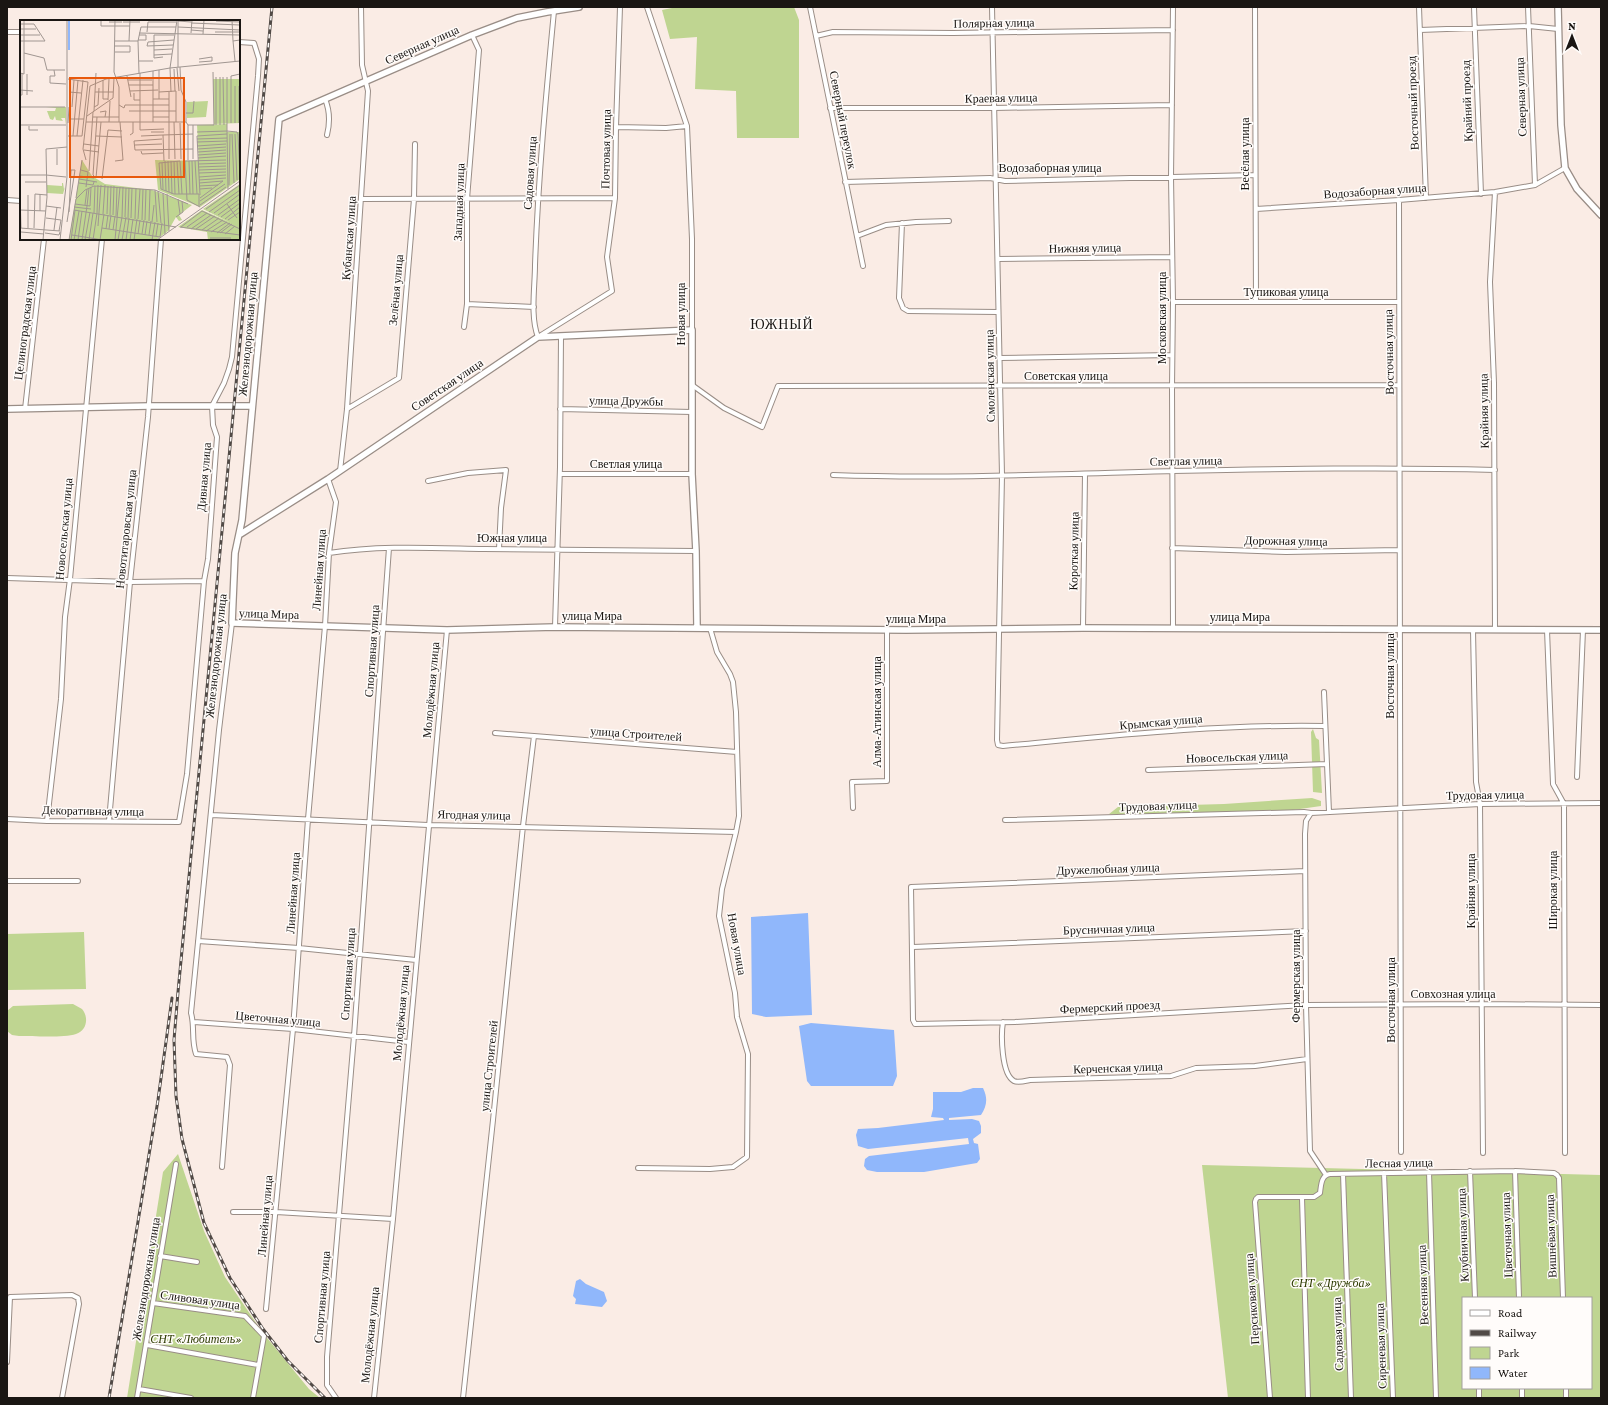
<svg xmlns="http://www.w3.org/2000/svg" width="1608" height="1405" font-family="'Crimson Pro',serif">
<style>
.green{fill:#bfd591;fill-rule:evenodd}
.water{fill:#90b7fb}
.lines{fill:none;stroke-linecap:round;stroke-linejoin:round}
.street-casing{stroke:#998d86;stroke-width:6}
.secondary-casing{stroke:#998d86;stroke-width:8}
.street{stroke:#fff;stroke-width:4}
.secondary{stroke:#fff;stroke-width:5.5}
.rail-casing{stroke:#514a46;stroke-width:3}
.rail{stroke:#fffcfa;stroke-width:1.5;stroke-dasharray:4.5;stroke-linecap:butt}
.labels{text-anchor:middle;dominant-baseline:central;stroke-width:3;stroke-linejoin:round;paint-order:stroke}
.street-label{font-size:12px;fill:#1a1613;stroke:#fffcfa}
.park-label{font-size:12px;font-style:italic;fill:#2d3b00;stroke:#fffcfa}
.quarter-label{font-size:14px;letter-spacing:1px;fill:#1a1613;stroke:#fffcfa}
.inset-river{fill:none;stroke:#90b7fb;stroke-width:2}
.inset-road{fill:none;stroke:#a09691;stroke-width:1}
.view{fill:#e8590c;fill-opacity:0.15;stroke:#e8590c;stroke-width:2}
.inset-edge{fill:none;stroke:#1a1613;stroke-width:2}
</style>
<rect width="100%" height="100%" fill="#faece5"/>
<path class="green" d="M 677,7 L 794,7 L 799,20 L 799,138 L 737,138 L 736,91 L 695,89 L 697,37 L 670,39 L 662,10 Z
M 1313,729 L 1316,738 L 1319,740 L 1322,793 L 1313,792 L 1311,732 Z
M 1312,798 L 1321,801 L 1321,806 L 1286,811 L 1123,815 L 1109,814 L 1118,807 L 1224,804 Z
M 84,932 L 86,989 L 7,990 L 7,934 Z
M 73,1004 L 82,1009 C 89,1017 87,1031 76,1034 C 64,1038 33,1036 19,1036 L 12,1035 L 7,1031 L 7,1011 L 13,1006 Z
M 178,1154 L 204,1231 L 225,1277 L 263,1333 L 309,1389 L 320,1398 L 127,1398 L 163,1172 Z
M 1202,1165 L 1601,1175 L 1601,1398 L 1228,1398 ZM 1463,1298 L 1591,1298 L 1591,1388 L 1463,1388 Z"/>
<path class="water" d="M 808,913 L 812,1015 L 766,1017 L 752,1014 L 751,917 Z
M 811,1023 L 894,1030 L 897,1076 L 893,1086 L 811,1086 L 807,1081 L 799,1026 Z
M 973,1088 L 983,1088 C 988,1098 987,1106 981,1115 L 949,1118 L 949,1120 L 972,1119 L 979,1121 L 981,1126 L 981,1133 L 973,1139 L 974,1143 L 978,1144 L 980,1159 L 977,1163 L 924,1172 L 877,1172 L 867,1170 L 864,1166 L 865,1159 L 869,1156 L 969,1144 L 968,1138 L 868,1149 L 858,1146 L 856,1135 L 858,1129 L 878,1128 L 944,1120 L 943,1118 L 931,1117 L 933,1109 L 933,1092 L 961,1092 Z
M 580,1279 L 586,1284 L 604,1292 L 607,1301 L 602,1307 L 575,1304 L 576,1299 L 573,1296 L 576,1281 Z"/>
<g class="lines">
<defs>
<path id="street" d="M 647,7 L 687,126 L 692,239 L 692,330
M 810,7 L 863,266
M 992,7 L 1002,475 L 997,740 L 998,745 L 1003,746 C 1110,736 1217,724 1325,726
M 1173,7 L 1171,177 L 1173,302 L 1172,387 L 1173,628
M 1255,7 L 1256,302
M 1419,7 L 1426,198
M 1474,7 L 1481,194
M 1528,7 L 1535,185
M 554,11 C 546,95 538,180 535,265 C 535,286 530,317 538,337 L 612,291 L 607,257 L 615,198 L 616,127 L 620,7
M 1420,30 L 1529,26 L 1558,29
M 7,32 L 21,32
M 472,35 L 479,50 L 467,199 L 467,304 L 534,307
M 816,36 L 833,32 L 953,33 L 1173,30
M 325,99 C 330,111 330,123 327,135
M 830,108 L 994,108 L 1172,105
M 616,127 L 666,128 L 687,126
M 845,182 L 990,178 L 1005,181 L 1255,175
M 1495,192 L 1490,282 L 1494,383 L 1495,630
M 362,199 L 615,198
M 7,200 L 21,201
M 1399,200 L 1401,1152
M 1256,209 L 1399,200 L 1495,192 L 1535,185 L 1565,168
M 902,223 L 899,298 L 903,308 L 908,311 L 998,312
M 857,236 L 886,225 L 916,222 L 949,221
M 998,259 L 1172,257
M 1173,302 L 1398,302
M 464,327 L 467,304
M 1000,358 L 1172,355
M 692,385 L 724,408 L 762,427 L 778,386 L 1399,385
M 25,409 L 44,239
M 347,409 L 399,378 L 414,199 L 415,144
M 560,409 L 692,412
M 340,471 L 347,409 L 368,91 L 362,65 L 361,7
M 560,474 L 692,474
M 833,475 C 946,479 1060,474 1172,471 C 1280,469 1387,467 1495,470
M 428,481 L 468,473 L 506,470 L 501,508 L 499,549
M 1172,548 L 1286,552 L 1399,550
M 329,553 C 380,545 432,548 484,549 C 554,549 625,550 696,551
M 7,578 L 130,582 L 204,581
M 555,627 L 560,467 L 561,336
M 1083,628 L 1085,474
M 1473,630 L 1476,782 L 1480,804 L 1483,1153
M 1547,630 L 1553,784 L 1564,804 L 1565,1153
M 1324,692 L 1329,812
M 495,733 L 534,736
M 1148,770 L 1327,764
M 1577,777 L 1583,630
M 853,808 L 852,782 L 887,781 L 887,630
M 211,815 L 428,825 L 736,832
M 7,819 L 47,821 L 179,822 L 187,774 L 204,581 L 208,559 L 217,437 L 213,425 L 212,406 L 224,383 L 229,369 L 232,357 L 258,76 L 259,59 L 254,43 L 239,42
M 1005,820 L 1304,812 L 1311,813
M 47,821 L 61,699 L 65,617 L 70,579 L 102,239
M 109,821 L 130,582 L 148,417 L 161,239
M 1305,871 L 911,887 L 913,1020 L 915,1024 L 1015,1022 L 1306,1005 L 1481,1004 L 1601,1005
M 7,881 L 78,881
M 198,941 L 299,948 L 416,960
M 913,947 L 1306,931
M 194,1022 L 293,1029 L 408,1042
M 1003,1022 C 1001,1034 1001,1074 1014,1081 C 1018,1083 1025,1081 1030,1080 L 1171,1076 L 1196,1068 L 1255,1066 L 1307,1059
M 222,1167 L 230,1065 L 227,1057 L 196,1054 C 191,1040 195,1027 191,1013 L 219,730 L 232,623
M 638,1168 L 710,1169 L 733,1167 L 747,1157 L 748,1054 L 737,1017 L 735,993 L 719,916 L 722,889 L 736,832 L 739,816 L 736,712 L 733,682 L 730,674 L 717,652 L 710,628
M 1470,1171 L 1475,1298
M 1515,1171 L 1519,1298
M 1429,1172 L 1436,1398
M 1384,1173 L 1393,1398
M 1343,1174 L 1351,1398
M 1326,1175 L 1310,1151 L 1306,1005 L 1305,834 L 1306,821 L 1311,813 L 1480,804 L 1601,803
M 1302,1198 L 1308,1398
M 233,1212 L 276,1212 L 393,1219
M 160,1256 L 197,1262
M 153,1303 L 245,1316 L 264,1336 L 253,1398
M 266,1309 L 293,1029 L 308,819 L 325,626 L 329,553 L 336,502 L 328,479
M 147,1345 L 258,1365
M 7,1362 L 10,1297 L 72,1295 L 78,1298 L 79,1304 L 62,1398
M 1479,1388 L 1479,1398
M 1522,1388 L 1522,1398
M 1566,1388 L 1566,1398
M 139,1389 L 191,1398
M 137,1398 L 176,1164
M 336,1398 L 327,1385 L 327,1357 L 354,1036 L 389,548
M 374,1398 L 393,1219 L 447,630
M 463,1398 L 493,1120 L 523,826 L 534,736 L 737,752
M 1270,1398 L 1255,1202 L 1256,1199 L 1258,1197 L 1314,1197 L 1320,1193 C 1321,1186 1321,1175 1330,1174 L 1515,1171 L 1554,1173 L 1557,1175 L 1559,1178 L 1563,1298"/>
<path id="secondary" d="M 579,7 L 547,12 L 517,18 L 472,35 L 279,119 L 242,520 L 235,553 L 232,623 L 447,630 L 555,627 L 906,630 L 1083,628 L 1601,630
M 1558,7 L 1561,125 L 1565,168 L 1577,189 L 1601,215
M 7,409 L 149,406 L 252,406
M 239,535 L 328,479 L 538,337 L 692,330 L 692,474 L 696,551 L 697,627"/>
</defs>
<use href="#street" class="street-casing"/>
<use href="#secondary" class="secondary-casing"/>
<use href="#street" class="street"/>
<use href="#secondary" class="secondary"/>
<defs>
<path id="rail" d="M 272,7 L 178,992 L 174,1040 L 176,1096 L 182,1139 L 204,1223 L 230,1278 L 263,1329 L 288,1361 L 325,1398
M 109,1398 L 158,1100 L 172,998"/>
</defs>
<use href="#rail" class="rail-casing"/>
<use href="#rail" class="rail"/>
</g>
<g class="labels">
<g class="street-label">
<text transform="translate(994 23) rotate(-1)">Полярная улица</text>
<text transform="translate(422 45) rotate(-24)">Северная улица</text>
<text transform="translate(1521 97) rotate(-92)">Северная улица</text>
<text transform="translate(1001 98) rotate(-1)">Краевая улица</text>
<text transform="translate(1467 101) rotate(-92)">Крайний проезд</text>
<text transform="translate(1413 103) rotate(-92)">Восточный проезд</text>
<text transform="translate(843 120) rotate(79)">Северный переулок</text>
<text transform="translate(606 149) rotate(-89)">Почтовая улица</text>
<text transform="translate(1245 154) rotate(-90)">Весёлая улица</text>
<text x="1050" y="168">Водозаборная улица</text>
<text transform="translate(530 173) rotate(-86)">Садовая улица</text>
<text transform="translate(1375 191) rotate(-4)">Водозаборная улица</text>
<text transform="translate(459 202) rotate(-88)">Западная улица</text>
<text transform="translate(349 238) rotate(-86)">Кубанская улица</text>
<text transform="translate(1085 248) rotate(-1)">Нижняя улица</text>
<text transform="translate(396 290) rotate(-85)">Зелёная улица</text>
<text x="1286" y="292">Тупиковая улица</text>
<text transform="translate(681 314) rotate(-90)">Новая улица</text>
<text transform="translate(1162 318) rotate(-90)">Московская улица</text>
<text transform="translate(25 323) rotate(-83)">Целиноградская улица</text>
<text transform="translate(248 334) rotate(-85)">Железнодорожная улица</text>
<text transform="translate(1389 352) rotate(-91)">Восточная улица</text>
<text transform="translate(990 376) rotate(-91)">Смоленская улица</text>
<text x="1066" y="376">Советская улица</text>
<text transform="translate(447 385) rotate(-34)">Советская улица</text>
<text transform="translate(626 401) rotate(1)">улица Дружбы</text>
<text transform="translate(1484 411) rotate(-91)">Крайняя улица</text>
<text transform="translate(1186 461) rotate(-1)">Светлая улица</text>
<text x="626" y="464">Светлая улица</text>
<text transform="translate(204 477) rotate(-85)">Дивная улица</text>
<text transform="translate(64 529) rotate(-85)">Новосельская улица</text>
<text transform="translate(126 529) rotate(-84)">Новотитаровская улица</text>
<text x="512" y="538">Южная улица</text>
<text transform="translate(1286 541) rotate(1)">Дорожная улица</text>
<text transform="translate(1074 551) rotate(-89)">Короткая улица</text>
<text transform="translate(319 570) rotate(-86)">Линейная улица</text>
<text transform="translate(269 614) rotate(2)">улица Мира</text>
<text x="592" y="616">улица Мира</text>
<text x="1240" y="617">улица Мира</text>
<text x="916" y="619">улица Мира</text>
<text transform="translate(372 651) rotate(-86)">Спортивная улица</text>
<text transform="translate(216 656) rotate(-84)">Железнодорожная улица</text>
<text transform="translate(1390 676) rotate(-90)">Восточная улица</text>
<text transform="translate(431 690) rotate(-85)">Молодёжная улица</text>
<text transform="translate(877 712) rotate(-90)">Алма-Атинская улица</text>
<text transform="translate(1161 722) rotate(-5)">Крымская улица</text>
<text transform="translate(636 734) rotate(4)">улица Строителей</text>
<text transform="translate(1237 757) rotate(-2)">Новосельская улица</text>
<text transform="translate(1485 795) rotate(-1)">Трудовая улица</text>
<text transform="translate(1158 806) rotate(-2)">Трудовая улица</text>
<text transform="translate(93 811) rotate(1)">Декоративная улица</text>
<text transform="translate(474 815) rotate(1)">Ягодная улица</text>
<text transform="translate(1108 869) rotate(-2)">Дружелюбная улица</text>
<text transform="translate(1553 890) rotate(-90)">Широкая улица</text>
<text transform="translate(1471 891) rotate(-90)">Крайняя улица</text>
<text transform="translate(293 893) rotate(-86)">Линейная улица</text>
<text transform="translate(1109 929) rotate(-2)">Брусничная улица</text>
<text transform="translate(737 944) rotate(80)">Новая улица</text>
<text transform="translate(348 974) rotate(-86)">Спортивная улица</text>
<text transform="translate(1296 976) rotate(-90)">Фермерская улица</text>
<text x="1453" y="994">Совхозная улица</text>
<text transform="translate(1391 1000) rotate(-90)">Восточная улица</text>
<text transform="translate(1110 1007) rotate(-3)">Фермерский проезд</text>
<text transform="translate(401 1013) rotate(-85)">Молодёжная улица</text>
<text transform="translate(278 1019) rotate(5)">Цветочная улица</text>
<text transform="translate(489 1066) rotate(-84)">улица Строителей</text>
<text transform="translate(1118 1068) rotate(-2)">Керченская улица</text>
<text transform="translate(1399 1163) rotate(-1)">Лесная улица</text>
<text transform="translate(265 1216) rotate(-85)">Линейная улица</text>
<text transform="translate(1463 1235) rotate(-92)">Клубничная улица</text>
<text transform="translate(1507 1235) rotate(-92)">Цветочная улица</text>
<text transform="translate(1551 1236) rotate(-92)">Вишнёвая улица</text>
<text transform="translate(146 1279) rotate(-81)">Железнодорожная улица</text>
<text transform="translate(1423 1285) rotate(-92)">Весенняя улица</text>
<text transform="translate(322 1297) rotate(-85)">Спортивная улица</text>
<text transform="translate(1252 1299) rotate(-94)">Персиковая улица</text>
<text transform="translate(200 1300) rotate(8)">Сливовая улица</text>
<text transform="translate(1338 1334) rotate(-92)">Садовая улица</text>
<text transform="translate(370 1335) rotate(-84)">Молодёжная улица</text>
<text transform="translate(1381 1346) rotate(-92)">Сиреневая улица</text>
</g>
<g class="park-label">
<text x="1331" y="1283">СНТ «Дружба»</text>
<text x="196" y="1339">СНТ «Любитель»</text>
</g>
<g class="quarter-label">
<text x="782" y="324">ЮЖНЫЙ</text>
</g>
</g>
<g transform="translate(20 20)">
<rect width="220" height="220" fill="#faece5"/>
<path d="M 193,59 L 220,59 L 220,103 L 194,104 ZM 188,81 L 186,97 L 167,98 L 167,82 ZM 26,87 L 46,87 L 46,105 L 45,98 L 41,98 L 43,101 L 36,100 L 35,96 L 33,100 L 30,99 L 27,91 L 35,91 L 36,88 ZM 207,104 L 207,112 L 220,112 L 220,159 L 180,187 L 138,170 L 135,140 L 179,141 L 177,105 ZM 62,140 L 72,156 L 85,164 L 132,170 L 172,185 L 159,195 L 162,200 L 159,201 L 156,197 L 148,211 L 136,220 L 49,220 ZM 42,163 L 43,163 L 44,169 L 45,167 L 43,174 L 27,173 L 27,165 L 42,166 ZM 220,164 L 220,220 L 188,220 L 187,212 L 158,207 L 182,190 L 211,203 L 183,189 Z" fill="#bfd591"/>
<path class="inset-river" d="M 49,30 L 49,0"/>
<path class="inset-road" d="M 81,0 L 81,6 L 110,6M 95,0 L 94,52 L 99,67 L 99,102M 212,0 L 213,21 L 220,20M 158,1 L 158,47M 158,1 L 171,2M 196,1 L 220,2M 89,2 L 102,2M 103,2 L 120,2M 171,3 L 220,5M 0,4 L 14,4 L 25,21 L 0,21M 158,7 L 220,10M 0,9 L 16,9M 171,10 L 183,11M 127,12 L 128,2 L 156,2M 195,12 L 220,12M 119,13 L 220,15M 171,13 L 172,0M 183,14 L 184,0M 0,15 L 20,15M 118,20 L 126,20 L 126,15 L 119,15M 95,21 L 118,21M 109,21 L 110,0M 134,21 L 134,15 L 154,15M 134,21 L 134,38 L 143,37M 213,21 L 215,41M 153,25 L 127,26 L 128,22 L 154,20M 134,30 L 152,29M 95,32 L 110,32 L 110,26 L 95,26M 4,33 L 24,38 L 27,50 L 45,50M 134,35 L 152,34M 179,39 L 192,37 L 192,41 L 179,42M 119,41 L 133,41M 160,47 L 161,70M 157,48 L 159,71M 154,49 L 155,71M 34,50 L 35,56 L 30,56 L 30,63 L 46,64M 139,50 L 139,79M 133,51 L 133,102M 193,52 L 194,105M 0,53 L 4,54 L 4,0M 119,53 L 118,21 L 121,7 L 156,7M 120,53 L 120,110 L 144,109M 107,56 L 111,77M 196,57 L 196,105M 200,57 L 200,105M 203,57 L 204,105M 207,57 L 207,111 L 217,112 L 218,114M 48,59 L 68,62 L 62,116 L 48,116M 83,60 L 83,79 L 88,79M 108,60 L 132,60M 109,65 L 133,65M 215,66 L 215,103M 219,66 L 219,103M 0,70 L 13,71M 161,70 L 166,82 L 166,102M 110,71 L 138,70M 156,71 L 156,102M 49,72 L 61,73M 75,72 L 93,72M 139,72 L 156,71M 149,72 L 149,139M 151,72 L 150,48 L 157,0M 114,73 L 114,80 L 120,80M 0,75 L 2,75 L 2,53M 7,75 L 7,54M 133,79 L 149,79M 88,80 L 89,59M 99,85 L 104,88 L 105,85 L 149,85M 0,87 L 45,87M 52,87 L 54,60M 74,87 L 78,85 L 79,68M 74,91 L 76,53M 109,91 L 156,91M 80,92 L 86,91 L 85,97M 166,93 L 173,93 L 174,81M 67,96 L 93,78 L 94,58M 73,97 L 99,97M 133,97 L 149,97M 49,99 L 64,99M 66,102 L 166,102M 89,102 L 90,81M 154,102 L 155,139M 166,102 L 168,105 L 194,105M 48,103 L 49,87M 160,103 L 161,139M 211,103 L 211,56 L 220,54M 0,105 L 46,105M 173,105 L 173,139M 9,106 L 9,110 L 18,110M 131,112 L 144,112M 177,112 L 207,111 L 208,169M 212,114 L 214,163M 215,114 L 217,160M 218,114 L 220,158M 110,115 L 113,113 L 113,102M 53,116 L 58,60M 57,116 L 63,60M 76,116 L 102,117M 121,116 L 143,115M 142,119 L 114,121 L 115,130 L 173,129M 177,119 L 207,118M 177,122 L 207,121M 64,124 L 79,126M 115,125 L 142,124M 177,126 L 206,124M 178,129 L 206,127M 64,130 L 79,132M 121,131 L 122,134 L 143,133M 178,132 L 206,130M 178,135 L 206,133M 178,138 L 206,136M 66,140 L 63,129 L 70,66 L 86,59 L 150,48 L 220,41M 168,140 L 168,105M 95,141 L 103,140 L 100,102M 144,141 L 143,115 L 173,114M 145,141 L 146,171M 148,141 L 149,172M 151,141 L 152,174M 154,141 L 155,174M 157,141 L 159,174M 169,141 L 170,174M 172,141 L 173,174M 175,141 L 177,174M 142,143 L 143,169M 178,144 L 206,143M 37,145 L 37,129M 178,147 L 206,146M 61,150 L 68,152 L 66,167M 179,150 L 206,149M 69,151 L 73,92M 179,153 L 206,152M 0,155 L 26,155M 26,155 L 46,157M 60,156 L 74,158M 179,157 L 206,155M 76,158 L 73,155 L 77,97M 76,158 L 81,102M 59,159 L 77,162M 82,159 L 88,110 L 102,111M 179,160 L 206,158M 5,162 L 26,162M 59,163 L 73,165 L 74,162M 179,163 L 203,161M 209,165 L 210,114M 179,166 L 198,165M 180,169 L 192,168M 135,170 L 137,202M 138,171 L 141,203M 0,173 L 1,208M 143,173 L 145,214M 147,174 L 149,211M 162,174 L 160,141 L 139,143 L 141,169 L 154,174 L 179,174 L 179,186M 180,175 L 177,116 L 207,114M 56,178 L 62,140M 180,178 L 203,161M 158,179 L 160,194M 180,181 L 205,164M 55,184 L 70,186 L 71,167M 207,184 L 217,198M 65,185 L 67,169M 180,185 L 206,167M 26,186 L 41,188M 67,186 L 69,168M 54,187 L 71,189M 180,187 L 167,180 L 165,141 L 206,140M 186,189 L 220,165M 0,190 L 26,191M 54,190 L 156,207M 20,191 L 20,174M 189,192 L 220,170M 74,193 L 75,166M 77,193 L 78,165M 194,193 L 220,174M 83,194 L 85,165M 87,194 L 88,166M 90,195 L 91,166M 93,195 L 94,166M 198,195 L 220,179M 96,196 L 97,167M 102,197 L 103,167M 105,197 L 106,168M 156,197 L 163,192 L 162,181M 201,197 L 220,183M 26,198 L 41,200 L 39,211M 108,198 L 109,168M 111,198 L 112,168M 115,199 L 116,168M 118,199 L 120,169M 205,199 L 220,187M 122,200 L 123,169M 125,200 L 126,169M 208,200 L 220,192M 129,201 L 130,170M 47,202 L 55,150 L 51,150 L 49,192M 132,202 L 134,185M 78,206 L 81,165M 160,207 L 220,215M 161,207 L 182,191 L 220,209M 167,207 L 187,193M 0,208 L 40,211M 8,208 L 8,175M 14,208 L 15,174 L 27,175M 82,208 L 140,217M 86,209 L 88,195M 89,209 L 91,195M 171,209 L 191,195M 176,209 L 195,196M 34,210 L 37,187M 93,210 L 95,196M 182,210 L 199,198M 186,211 L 203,200M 1,212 L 24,214M 191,212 L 207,202M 25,213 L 39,215 L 40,212M 197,213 L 210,203M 200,213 L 212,204M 118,214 L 120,200M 122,214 L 124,200M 205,214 L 215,206M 52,215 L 83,220M 125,215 L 127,201M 129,215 L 131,201M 136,216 L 138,203M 140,217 L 142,203M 190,218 L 211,218M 23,220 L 27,177 L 26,129 L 47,127M 40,220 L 47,157 L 47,0M 49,220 L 56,179 L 65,170 L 74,166 L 135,170 L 168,184M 51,220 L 55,190M 54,220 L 59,191M 58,220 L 62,191M 62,220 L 67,186M 65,220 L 70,192M 69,220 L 73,193M 73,220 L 77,193M 80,220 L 84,194M 95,220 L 100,167M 98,220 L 102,197M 102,220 L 106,197M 106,220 L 109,198M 110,220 L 113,199M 114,220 L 117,199M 132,220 L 135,202M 137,220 L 220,161"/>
<path class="view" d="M 50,58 L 164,58 L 164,157 L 50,157 Z"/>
<rect width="220" height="220" class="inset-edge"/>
</g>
<rect width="1608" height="1405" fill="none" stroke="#1a1613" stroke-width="16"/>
<rect x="1462" y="1297" width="130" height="92" fill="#fffcfa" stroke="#a3a09e"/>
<rect x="1470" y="1310" width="20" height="6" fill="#ffffff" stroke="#a3a09e"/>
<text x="1498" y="1317" font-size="12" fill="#1a1613">Road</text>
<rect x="1470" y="1330" width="20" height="6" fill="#514a46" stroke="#a3a09e"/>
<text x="1498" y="1337" font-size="12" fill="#1a1613">Railway</text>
<rect x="1470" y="1347" width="20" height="12" fill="#bfd591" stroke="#a3a09e"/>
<text x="1498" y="1357" font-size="12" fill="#1a1613">Park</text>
<rect x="1470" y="1367" width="20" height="12" fill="#90b7fb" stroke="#a3a09e"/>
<text x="1498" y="1377" font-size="12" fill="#1a1613">Water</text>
<g transform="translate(1572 36)" stroke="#fffcfa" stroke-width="3" paint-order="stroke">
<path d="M0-3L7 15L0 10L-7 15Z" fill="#1a1613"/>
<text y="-6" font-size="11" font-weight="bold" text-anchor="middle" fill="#1a1613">N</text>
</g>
</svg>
